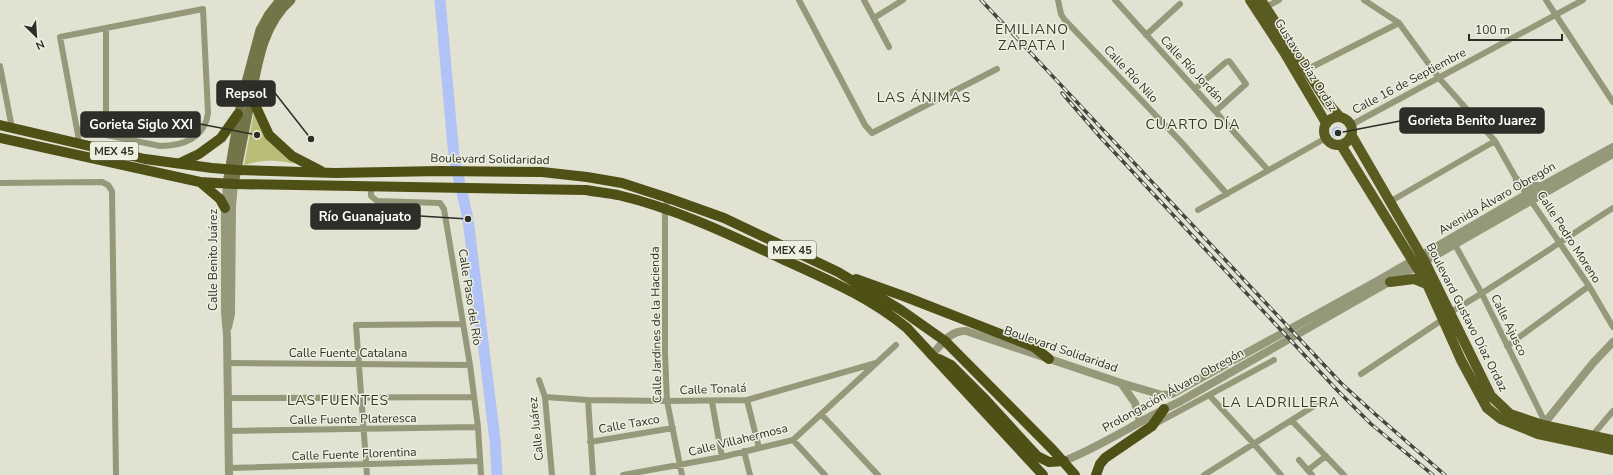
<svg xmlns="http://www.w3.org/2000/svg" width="1613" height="475" font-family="'Nunito Sans',sans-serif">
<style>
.green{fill:#b9bd78}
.water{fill:#b1c3f6}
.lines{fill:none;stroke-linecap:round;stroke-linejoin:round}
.river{stroke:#b1c3f6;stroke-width:11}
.minor{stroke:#96987a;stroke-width:6}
.tertiary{stroke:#96987a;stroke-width:8}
.secondary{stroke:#737548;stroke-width:9}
.primary{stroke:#5a5b21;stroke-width:10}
.trunk{stroke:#4f5016;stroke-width:10}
.rail-casing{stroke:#45463f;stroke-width:3.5}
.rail{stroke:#eef0df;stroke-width:2;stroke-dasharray:6;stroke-linecap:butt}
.labels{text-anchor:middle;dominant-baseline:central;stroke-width:3;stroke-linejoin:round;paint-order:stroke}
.shield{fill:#eef0df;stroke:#67685f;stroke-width:1}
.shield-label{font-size:11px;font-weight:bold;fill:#2d2e28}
.street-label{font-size:12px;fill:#2d2e28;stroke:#eef0df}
.quarter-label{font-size:14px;letter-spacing:1px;fill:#353529;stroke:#eef0df}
.leader{fill:none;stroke:#2d2e28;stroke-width:1.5}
.callout-dot{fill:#2d2e28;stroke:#eef0df;stroke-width:1.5}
.callout{fill:#2d2e28;stroke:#2d2e28;stroke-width:1.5}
.callout-label{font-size:13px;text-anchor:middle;font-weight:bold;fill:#fff}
</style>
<rect width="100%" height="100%" fill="#e1e2d2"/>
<path class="green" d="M 254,112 L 263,132 L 269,142 L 294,164 C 276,159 262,160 244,165 Z"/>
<path class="water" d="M1331.5 132a5.5 5.5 0 1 1 11 0a5.5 5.5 0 1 1-11 0Z"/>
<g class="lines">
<path class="river" d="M 440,0 L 454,157 L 468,219 L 495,440 L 497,475"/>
<path class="minor" d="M 799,0 L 865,125 L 872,133 L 997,69
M 864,0 L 889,47
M 1058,0 L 1061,14 L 1064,19 L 1183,144 L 1227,194
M 1115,0 L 1268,170
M 1364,0 L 1399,23 L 1439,78 L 1495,141 L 1517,180 L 1589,286 L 1613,327
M 1546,0 L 1613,102
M 1266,7 L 1279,0
M 874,18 L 903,0
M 106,28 L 106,135
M 1146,35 L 1180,4
M 0,66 L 12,128
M 1306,70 L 1399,23
M 1196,88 L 1226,62 L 1229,61 L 1230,62 L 1246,84 L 1216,111
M 1351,125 L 1583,0
M 77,129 L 160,146 C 183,146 205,138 208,113 L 203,9 L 60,37 L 78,135 L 79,143
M 0,183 L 102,182 L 108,185 L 112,191 L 116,475
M 371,186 L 371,196 L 377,201 L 440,203 L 444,209 L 470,365 L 478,427 L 481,475
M 668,198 L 665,209 L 665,353 L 667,401 L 682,475
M 1391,201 L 1495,141
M 1198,210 L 1326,138
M 1453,241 L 1482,294 L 1545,422
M 1451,312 C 1506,280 1559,242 1613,208
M 1507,346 L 1589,286
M 227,363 L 470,365
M 1361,374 L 1442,320
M 539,380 L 545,397 L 552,475
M 1209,395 L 1254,444 L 1281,475
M 545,397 L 588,400 L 667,401 L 747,400 L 876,363
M 228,398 L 473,397
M 588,400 L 593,475
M 747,400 L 759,448
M 712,402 L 722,457
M 821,414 L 878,475
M 1292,421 L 1344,475
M 1155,424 L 1274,360
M 228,431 L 478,427
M 1591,437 L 1613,411
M 793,440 L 825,475
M 590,442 L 673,428
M 744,451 L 750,475
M 1299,460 L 1312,475
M 229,468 L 480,461
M 1308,470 L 1326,456
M 367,475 L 356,325 L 463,324
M 623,475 L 722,457 L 793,440 L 896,345
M 1204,475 L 1322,401"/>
<path class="tertiary" d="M 1517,180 L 1526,186 L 1538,186
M 227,184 L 225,208 L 225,312 L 227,336 L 229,475
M 228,327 L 231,314 L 232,206 L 234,184
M 931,356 C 941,345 950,330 966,331 L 1121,383 L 1162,395 L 1172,394 L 1379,280 L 1527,194 L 1613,147
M 1121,383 L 1135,403 L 1140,421
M 1543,425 L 1593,363 L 1613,342
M 1064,461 C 1104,445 1140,420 1179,402 L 1613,154"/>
<path class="secondary" d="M 227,184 L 241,101 L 260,30 L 269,14 L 280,0
M 234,184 C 239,159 244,134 249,109 C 257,72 260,27 291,0"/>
<path class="primary" d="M 1250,0 L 1284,52 L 1326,123
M 1261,0 L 1327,102 L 1340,117
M1324 131a14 14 0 1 1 28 0a14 14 0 1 1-28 0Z
M 1352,136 L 1425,262 L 1491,396 L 1510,414 L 1543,425 L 1613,440
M 1341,145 L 1427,284 L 1461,360 L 1487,408 L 1501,419 L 1538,434 L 1613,450
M 1390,282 L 1414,279 L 1426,284"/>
<path class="trunk" d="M 252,98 L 269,135 L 292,156 L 321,171
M 0,125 L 145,159 L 212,168 L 237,170 L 335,173 L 439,171 L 542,172 L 587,177 L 622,183 L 668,198 L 724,218 L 838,272 L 901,310 L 945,341 L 1053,450 L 1075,475
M 0,138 L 200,182 L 234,184 L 586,190 C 596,192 608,193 618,195 C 678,209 735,237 791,263 C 833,282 870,298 907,328 L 1043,475
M 180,163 L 199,154 L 221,138 L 238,114
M 200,182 L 220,199 L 225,208
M 856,279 L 906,297 L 1034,347 L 1049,359
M 939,359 L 951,365 L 983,397 L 1037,456 L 1049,462 L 1064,461
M 1096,475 L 1100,464 L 1105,458 L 1152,426 L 1164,409"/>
<defs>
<path id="rail" d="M 981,0 L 1341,383 L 1375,414 L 1445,475
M 1062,93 L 1101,138 L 1338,391 L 1371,424 L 1433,475"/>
</defs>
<use href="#rail" class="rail-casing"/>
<use href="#rail" class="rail"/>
</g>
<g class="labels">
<g class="shield">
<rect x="90" y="142" width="48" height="18" rx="3"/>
<rect x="768" y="241" width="48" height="18" rx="3"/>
</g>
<g class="shield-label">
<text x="114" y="151">MEX 45</text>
<text x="792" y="250">MEX 45</text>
</g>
<g class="street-label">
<text transform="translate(1306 65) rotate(58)">Gustavo Díaz Ordaz</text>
<text transform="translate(1192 69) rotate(47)">Calle Río Jordán</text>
<text transform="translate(1131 74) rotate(47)">Calle Río Nilo</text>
<text transform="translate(1409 81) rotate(-28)">Calle 16 de Septiembre</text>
<text transform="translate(490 159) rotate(1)">Boulevard Solidaridad</text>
<text transform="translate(1497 198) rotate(-30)">Avenida Álvaro Obregón</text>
<text transform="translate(1569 237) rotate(57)">Calle Pedro Moreno</text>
<text transform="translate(213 260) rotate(-90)">Calle Benito Juárez</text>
<text transform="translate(470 297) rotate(81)">Calle Paso del Río</text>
<text transform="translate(1467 317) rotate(63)">Boulevard Gustavo Díaz Ordaz</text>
<text transform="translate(656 325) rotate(-91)">Calle Jardines de la Hacienda</text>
<text transform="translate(1509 325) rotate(64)">Calle Ajusco</text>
<text transform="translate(1061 349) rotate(19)">Boulevard Solidaridad</text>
<text x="348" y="353">Calle Fuente Catalana</text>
<text transform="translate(713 389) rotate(-2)">Calle Tonalá</text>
<text transform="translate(1173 390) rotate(-29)">Prolongación Álvaro Obregón</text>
<text transform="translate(353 419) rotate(-1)">Calle Fuente Plateresca</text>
<text transform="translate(629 424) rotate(-10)">Calle Taxco</text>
<text transform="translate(536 429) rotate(-96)">Calle Juárez</text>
<text transform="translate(738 440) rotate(-14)">Calle Villahermosa</text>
<text transform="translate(354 454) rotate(-2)">Calle Fuente Florentina</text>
</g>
<g class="quarter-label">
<text x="1032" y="29">EMILIANO<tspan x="1032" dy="16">ZAPATA I</tspan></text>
<text x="924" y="97">LAS ÁNIMAS</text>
<text x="1193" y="124">CUARTO DÍA</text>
<text x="338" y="400">LAS FUENTES</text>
<text x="1281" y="402">LA LADRILLERA</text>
</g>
</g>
<path class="leader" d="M311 139L275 93M1338 133L1400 121M257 135L200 124M468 219L420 216"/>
<g class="callout-dot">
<circle cx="311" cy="139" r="4"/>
<circle cx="1338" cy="133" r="4"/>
<circle cx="257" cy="135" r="4"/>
<circle cx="468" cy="219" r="4"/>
</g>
<g class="callout">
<rect x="217" y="81" width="58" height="25" rx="4"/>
<rect x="1400" y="108" width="144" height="25" rx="4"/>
<rect x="81" y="112" width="119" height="25" rx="4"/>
<rect x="311" y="204" width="109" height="25" rx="4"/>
</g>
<g class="callout-label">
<text x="246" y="98">Repsol</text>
<text x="1472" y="125">Gorieta Benito Juarez</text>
<text x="141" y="129">Gorieta Siglo XXI</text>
<text x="365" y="221">Río Guanajuato</text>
</g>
<g transform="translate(36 36) rotate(155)" stroke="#eef0df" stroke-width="3" paint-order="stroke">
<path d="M0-3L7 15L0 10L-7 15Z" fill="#2d2e28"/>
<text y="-6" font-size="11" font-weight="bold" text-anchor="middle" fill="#2d2e28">N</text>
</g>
<path d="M1469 34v6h93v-6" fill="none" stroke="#2d2e28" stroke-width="2"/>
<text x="1475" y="34" font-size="12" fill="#2d2e28" stroke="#eef0df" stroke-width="3" paint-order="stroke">100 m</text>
</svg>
